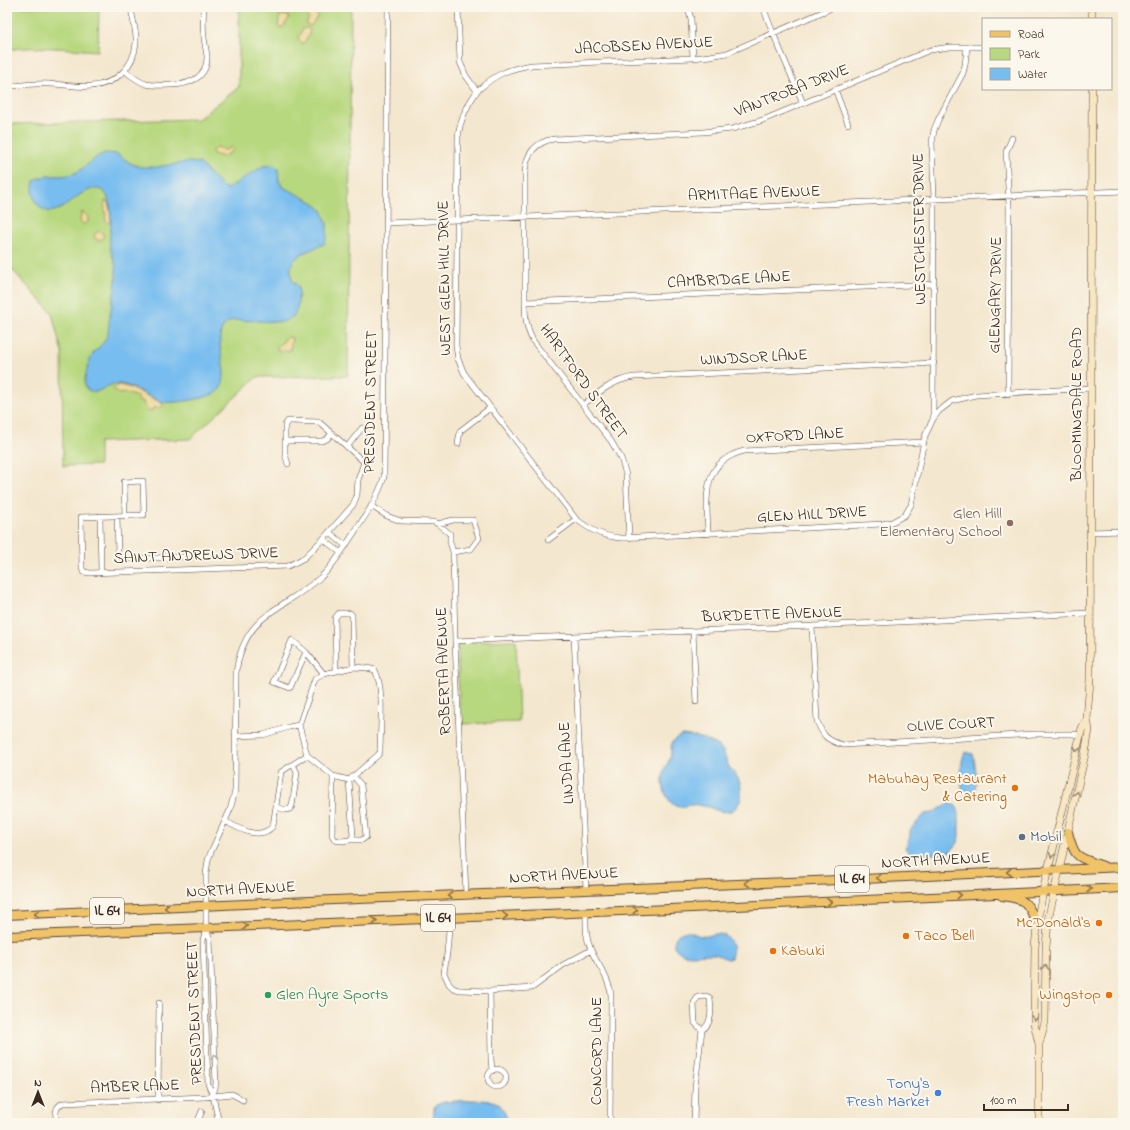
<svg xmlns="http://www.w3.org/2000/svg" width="1130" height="1130" font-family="'Indie Flower',sans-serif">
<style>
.green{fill:#b8d87f;stroke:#7a814e}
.sand{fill:#eeda9e;stroke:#94825e}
.water{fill:#78bdef;stroke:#5a7486}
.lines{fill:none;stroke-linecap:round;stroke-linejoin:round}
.street-casing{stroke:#574639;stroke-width:6}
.secondary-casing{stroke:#574639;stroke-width:8}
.primary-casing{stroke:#574639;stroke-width:10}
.street{stroke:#fff;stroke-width:5}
.secondary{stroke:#f9e7c3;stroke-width:7}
.primary{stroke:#f1c369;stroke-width:8}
.oneway{stroke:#9a8870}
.oneway2{stroke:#8d6f40}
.oneway3{stroke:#a79f9a}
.education-dot{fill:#8d6e63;stroke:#fbf7ec;stroke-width:1.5}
.food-dot{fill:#e8710a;stroke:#fbf7ec;stroke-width:1.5}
.service-dot{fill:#5c6f8a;stroke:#fbf7ec;stroke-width:1.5}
.leisure-dot{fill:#2e9e5b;stroke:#fbf7ec;stroke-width:1.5}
.shop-dot{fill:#3f7fe0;stroke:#fbf7ec;stroke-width:1.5}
.labels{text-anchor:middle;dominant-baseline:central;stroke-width:4;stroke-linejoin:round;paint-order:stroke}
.shield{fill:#fbf7ec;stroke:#75685c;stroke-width:1}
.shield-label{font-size:15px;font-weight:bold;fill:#3b2a1e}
.street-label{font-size:16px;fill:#3b2a1e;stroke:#fbf7ec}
.education-label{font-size:16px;fill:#785e54;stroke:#fbf7ec;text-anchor:end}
.food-label{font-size:16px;fill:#c56008;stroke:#fbf7ec;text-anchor:end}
.service-label{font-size:16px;fill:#4e5e75;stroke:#fbf7ec;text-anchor:start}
.leisure-label{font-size:16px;fill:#27864d;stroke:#fbf7ec;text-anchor:start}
.shop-label{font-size:16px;fill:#366cbe;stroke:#fbf7ec;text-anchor:end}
</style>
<rect width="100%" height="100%" fill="#fbf7ec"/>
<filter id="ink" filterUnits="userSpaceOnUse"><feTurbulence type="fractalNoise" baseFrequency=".025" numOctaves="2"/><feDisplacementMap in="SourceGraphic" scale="8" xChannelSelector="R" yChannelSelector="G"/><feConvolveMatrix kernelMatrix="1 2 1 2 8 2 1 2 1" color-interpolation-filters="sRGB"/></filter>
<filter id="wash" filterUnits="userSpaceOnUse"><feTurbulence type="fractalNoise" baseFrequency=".012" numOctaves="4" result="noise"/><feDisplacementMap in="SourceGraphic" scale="16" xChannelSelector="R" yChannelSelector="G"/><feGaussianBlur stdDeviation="0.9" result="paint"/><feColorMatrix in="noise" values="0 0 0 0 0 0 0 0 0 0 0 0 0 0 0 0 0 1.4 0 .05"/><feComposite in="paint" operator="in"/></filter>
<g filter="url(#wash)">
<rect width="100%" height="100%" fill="#f4e7cf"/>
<path class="green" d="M 7,7 L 99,7 L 98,51 C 68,49 37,45 7,50 Z
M 239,7 L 351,7 L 348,376 L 257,377 L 190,439 L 99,442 L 99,465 L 63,466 L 62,353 L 52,313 L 7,264 L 7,124 L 198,119 L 239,87 Z
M 516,640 L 519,722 L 460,724 L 457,642 Z"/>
<path class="sand" d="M 309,12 L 317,14 L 318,16 L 311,26 L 306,24 L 309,18 L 307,16 Z
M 280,15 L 288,16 L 289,18 L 284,26 L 280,28 L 278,26 Z
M 305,28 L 308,28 L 310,30 C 309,35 307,41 303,43 L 300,42 L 298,37 L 301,33 L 302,29 Z
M 217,147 L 225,150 L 232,147 L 233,150 L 224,157 L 213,154 L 212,150 Z
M 105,201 L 107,201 L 110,209 L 111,222 L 109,223 L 106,222 C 106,215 103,207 105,201 Z
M 83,212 L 88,217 L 88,222 L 84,224 L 80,222 L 81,213 Z
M94.5 236a4.5 4.5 0 1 1 9 0a4.5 4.5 0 1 1-9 0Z
M 290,337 L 292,338 L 290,350 L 288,351 L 284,349 L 280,352 L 277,348 L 277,346 L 282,343 L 286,338 Z
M 119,385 L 132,388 L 164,404 L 162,407 L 153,408 L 152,411 L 147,411 L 146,407 L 143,404 L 144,402 L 138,401 L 137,397 L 126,393 L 119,394 L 113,390 L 116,386 Z"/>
<path class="water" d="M 105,153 L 117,154 L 130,163 L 140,167 L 157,167 L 189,162 L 200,163 L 219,184 L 227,189 L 263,166 L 273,165 L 278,168 L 279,181 L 283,187 L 313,202 L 322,210 L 327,223 L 327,237 L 324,244 L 303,253 L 293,261 L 291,267 L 291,274 L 292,280 L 298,286 L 299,294 L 297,309 L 294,316 L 283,322 L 233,320 C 204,330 234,371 220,389 C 219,391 216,393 213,394 C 205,399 168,405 160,401 C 146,396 130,383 115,384 C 107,384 96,397 87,389 C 84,386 85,382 85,378 C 87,368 89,358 96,350 C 100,346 105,342 107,336 C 109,330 109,322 110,315 C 112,301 117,285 116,270 C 116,262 111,255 110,247 C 109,240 110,233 111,226 C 111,205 110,177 81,194 C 70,201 53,221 39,206 C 32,198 32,191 34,181 C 48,171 63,180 77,172 C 87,167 93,157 105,153 Z
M 682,735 C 694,736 709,739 719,747 C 725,751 725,759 728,765 C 730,769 734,772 736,775 C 741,782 743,793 740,801 C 738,805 735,810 730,811 C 719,814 713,807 703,806 C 700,805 695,804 691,805 C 685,806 680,809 674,805 C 664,798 661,782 664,771 C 665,766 669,762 670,758 C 673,746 667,742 682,735 Z
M 965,752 L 973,754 C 975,764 982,798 965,795 C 959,787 960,761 965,752 Z
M 949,803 L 956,806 L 959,813 L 959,835 L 958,843 L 951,851 L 942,854 L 910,854 L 905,848 L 910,837 L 910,830 L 925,814 L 933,813 Z
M 687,931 C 693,932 697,936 702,936 C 707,937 710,935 715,934 C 730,933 735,945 731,958 L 728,959 C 723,958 718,954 713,954 C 701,953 682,960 674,946 C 674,936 678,933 687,931 Z
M 472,1100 C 498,1101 499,1098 509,1123 L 433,1123 L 434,1108 L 436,1105 L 444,1102 Z"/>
</g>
<g filter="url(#ink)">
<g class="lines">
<defs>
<path id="street" d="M 458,7 L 460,62 L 466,76 L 477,91 C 467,105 460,119 458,137 L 456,346 L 458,359 L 464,373 L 576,519 C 590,530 602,536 620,538 L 882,524 L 892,522 L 905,515 L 911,505 L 925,436 L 933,419 L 939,411 L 952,401 L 976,395 L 1091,388
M 688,7 L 691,19 L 693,58
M 763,7 L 773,33 L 803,103
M 125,71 C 144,86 147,86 171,85 C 188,85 208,78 207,56 C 206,50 205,44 204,38 C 203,28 203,17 204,7
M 7,87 C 21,85 35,83 50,84 C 64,84 78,88 92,86 C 116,84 134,67 136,43 C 137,31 132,19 131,7
M 835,89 L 848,124
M 477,91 C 496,74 507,69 532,65 L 693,58 L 710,56 L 727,53 L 834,7
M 387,223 L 1123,191
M 525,302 L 934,284
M 1008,394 L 1009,205 L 1006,152 L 1012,138
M 583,405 C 599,392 613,380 634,377 L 934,363
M 933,419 L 934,199 L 932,143 L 934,130 L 938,120 L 963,73 L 965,65 L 967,47
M 285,441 L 322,441 L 327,439 L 332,433
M 458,444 L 460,431 L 490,408
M 347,447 L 362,428
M 371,506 L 387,516 L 401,521 L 434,522 L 438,524 L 450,534 L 450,542 L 453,552 L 455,641 L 466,895
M 125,515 L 124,482 L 143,481 L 144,515 L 81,517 L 82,568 L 84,572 L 90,573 L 288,566 L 304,558 L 323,539 L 353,505 L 357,495 L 358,480 L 364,462 L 319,422 L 291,421 L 288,421 L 285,425 L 285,454 L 288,464
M 100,516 L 101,573
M 117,516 L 118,553 L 121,558 L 127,559 L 207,556
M 438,524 L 453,520 L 473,520 L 479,538 L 471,549 L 453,552
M 329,532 L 346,546
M 1090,532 L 1123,531
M 708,534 C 707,499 700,462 744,451 L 924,442
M 629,538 L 626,475 L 621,458 L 611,441 L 533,341 C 526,328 525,316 525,302 L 525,173 C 526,154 535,142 554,139 L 703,132 L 732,129 L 763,120 L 930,50 L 950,47 L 983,47
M 323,539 L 341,553
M 548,540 L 576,519
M 812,626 L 817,721 C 823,736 826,740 843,745 L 1035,734 L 1072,734 L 1080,735
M 693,631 L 696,702
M 574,636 L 586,889
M 455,641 L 812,626 L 1090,613
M 306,652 L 290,688 L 274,682 L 292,640 L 306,652 L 324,674
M 353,667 L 367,668 L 375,670 C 385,690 380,729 380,752 L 378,755 L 349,780 L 333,776 L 307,755 L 299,725 L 315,679 L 324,674 Z
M 336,671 L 335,618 L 339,613 L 350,613 L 352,615 L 353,667
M 236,736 L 263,735 L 289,727 L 299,725
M 333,776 L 332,835 L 335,840 L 340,841 L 350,840 L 353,836 L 349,780
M 276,807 L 286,810 L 290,809 L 292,806 L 297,773 L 293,764
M 225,821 C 239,829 260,841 273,826 L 281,772 L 307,755
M 350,840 L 362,840 L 366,837 L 361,785 L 354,777
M 586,912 C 586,925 585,937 591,950 C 598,966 609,977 611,995 L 610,1123
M 450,918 L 447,953 L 444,973 L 449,984 L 453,988 L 459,990 L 490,991 L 532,988 L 563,965 L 591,950
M 206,928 L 210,939 L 216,1084 L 213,1095
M 490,991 L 491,1059 L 492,1071
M 706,996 L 710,998 C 711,1009 713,1023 702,1030 L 695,1023 L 694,1003 L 698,997 Z
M488 1078a9 9 0 1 1 18 0a9 9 0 1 1-18 0Z
M 158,1100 L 159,1003
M 56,1123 C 56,1115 54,1107 63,1103 L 205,1097 L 232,1094 L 243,1100
M 197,1123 L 202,1111
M 219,1123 L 213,1096 L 208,1084 L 203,940 L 206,928 L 206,874 L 208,860 L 211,852 L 230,810 L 235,791 L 236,673 C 244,613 282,611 321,577 C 335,564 344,548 354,533 C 366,515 378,498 384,477 L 388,7
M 694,1123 L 695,1087 L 702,1030"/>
<path id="secondary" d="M 1092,19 L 1092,7
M 1039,1044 L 1045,1022 L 1046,948 L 1048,920 L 1085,754 L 1089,730 L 1087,719 L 1090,680 L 1092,89
M 1039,1123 L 1039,1044 L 1034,1023 L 1035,947 L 1038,918 L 1043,891 L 1082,728 L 1087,719"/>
<path id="primary" d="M 1068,832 C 1075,860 1077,856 1103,866
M 1002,896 C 1027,899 1028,903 1037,925
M 7,915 L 309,901 L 863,879 L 1123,867
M 7,936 L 670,909 L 1123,888"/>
</defs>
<use href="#street" class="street-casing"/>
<use href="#secondary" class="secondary-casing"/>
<use href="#primary" class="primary-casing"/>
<use href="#street" class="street"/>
<use href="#secondary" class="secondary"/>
<use href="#primary" class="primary"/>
</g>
<defs><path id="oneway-chevron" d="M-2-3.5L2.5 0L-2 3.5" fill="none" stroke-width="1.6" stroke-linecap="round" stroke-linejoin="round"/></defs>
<g class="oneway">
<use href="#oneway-chevron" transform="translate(1077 749) rotate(103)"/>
<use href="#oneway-chevron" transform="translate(1077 794) rotate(-77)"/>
<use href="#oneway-chevron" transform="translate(1052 855) rotate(104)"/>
<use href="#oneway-chevron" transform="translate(1045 967) rotate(-89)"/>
<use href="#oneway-chevron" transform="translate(1035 1018) rotate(88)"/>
</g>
<g class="oneway2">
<use href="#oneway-chevron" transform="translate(1009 872) rotate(177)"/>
<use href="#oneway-chevron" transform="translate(879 878) rotate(177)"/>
<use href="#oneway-chevron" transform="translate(747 883) rotate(178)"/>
<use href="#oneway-chevron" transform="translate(1089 889) rotate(-2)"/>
<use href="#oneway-chevron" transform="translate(959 895) rotate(-3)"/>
<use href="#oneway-chevron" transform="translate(450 896) rotate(177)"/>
<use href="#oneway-chevron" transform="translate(829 902) rotate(-3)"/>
<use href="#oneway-chevron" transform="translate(167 908) rotate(177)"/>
<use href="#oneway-chevron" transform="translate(635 910) rotate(-2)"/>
<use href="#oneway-chevron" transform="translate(37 914) rotate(177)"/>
<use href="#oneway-chevron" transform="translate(505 916) rotate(-2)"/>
<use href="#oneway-chevron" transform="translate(375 921) rotate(-2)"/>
<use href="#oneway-chevron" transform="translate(245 926) rotate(-2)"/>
</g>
<use class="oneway3" href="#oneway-chevron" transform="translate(215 1057) rotate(-92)"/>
</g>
<circle class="education-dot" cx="1010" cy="523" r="4"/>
<g class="food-dot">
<circle cx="1015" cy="788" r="4"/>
<circle cx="1099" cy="923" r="4"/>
<circle cx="906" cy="936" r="4"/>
<circle cx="773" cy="951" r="4"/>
<circle cx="1109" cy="995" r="4"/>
</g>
<circle class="service-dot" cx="1022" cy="837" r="4"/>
<circle class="leisure-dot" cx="268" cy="995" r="4"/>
<circle class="shop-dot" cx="938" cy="1093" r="4"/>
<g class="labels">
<g class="shield">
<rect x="835" y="866" width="34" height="26" rx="3"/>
<rect x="90" y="898" width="34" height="26" rx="3"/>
<rect x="421" y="905" width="34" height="26" rx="3"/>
</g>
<g class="shield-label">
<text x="852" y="879">IL 64</text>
<text x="107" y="911">IL 64</text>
<text x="438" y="918">IL 64</text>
</g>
<g class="street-label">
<text transform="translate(644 46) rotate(-3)">JACOBSEN AVENUE</text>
<text transform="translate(792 91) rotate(-21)">VANTROBA DRIVE</text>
<text transform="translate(754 194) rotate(-2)">ARMITAGE AVENUE</text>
<text transform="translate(920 229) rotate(-91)">WESTCHESTER DRIVE</text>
<text transform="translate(445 278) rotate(-91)">WEST GLEN HILL DRIVE</text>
<text transform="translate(729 280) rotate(-3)">CAMBRIDGE LANE</text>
<text transform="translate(996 295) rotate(-89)">GLENGARY DRIVE</text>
<text transform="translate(754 358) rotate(-3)">WINDSOR LANE</text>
<text transform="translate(583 382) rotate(54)">HARTFORD STREET</text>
<text transform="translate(371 402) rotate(-89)">PRESIDENT STREET</text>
<text transform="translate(1077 404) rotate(-90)">BLOOMINGDALE ROAD</text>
<text transform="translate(795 436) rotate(-3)">OXFORD LANE</text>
<text transform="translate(812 515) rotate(-3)">GLEN HILL DRIVE</text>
<text transform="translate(196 556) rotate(-2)">SAINT ANDREWS DRIVE</text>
<text transform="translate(772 615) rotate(-2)">BURDETTE AVENUE</text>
<text transform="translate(444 671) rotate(-92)">ROBERTA AVENUE</text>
<text transform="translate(951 725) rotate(-3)">OLIVE COURT</text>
<text transform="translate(567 763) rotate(-93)">LINDA LANE</text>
<text transform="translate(936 861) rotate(-3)">NORTH AVENUE</text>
<text transform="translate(564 876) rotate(-3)">NORTH AVENUE</text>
<text transform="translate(241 890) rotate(-3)">NORTH AVENUE</text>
<text transform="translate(195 1013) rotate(-92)">PRESIDENT STREET</text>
<text transform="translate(597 1051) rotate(-90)">CONCORD LANE</text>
<text transform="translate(135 1087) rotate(-2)">AMBER LANE</text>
</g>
<g class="education-label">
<text x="1002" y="514">Glen Hill<tspan x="1002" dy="18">Elementary School</tspan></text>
</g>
<g class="food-label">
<text x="1007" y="779">Mabuhay Restaurant<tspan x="1007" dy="18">&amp; Catering</tspan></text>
<text x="1091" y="923">McDonald's</text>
<text x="914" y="936" text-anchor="start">Taco Bell</text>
<text x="781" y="951" text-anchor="start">Kabuki</text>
<text x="1101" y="995">Wingstop</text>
</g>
<g class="service-label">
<text x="1030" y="837">Mobil</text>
</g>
<g class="leisure-label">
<text x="276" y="995">Glen Ayre Sports</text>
</g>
<g class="shop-label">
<text x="930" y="1084">Tony's<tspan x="930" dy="18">Fresh Market</tspan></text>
</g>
</g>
<rect width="1130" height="1130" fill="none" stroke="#fbf7ec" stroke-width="24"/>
<rect x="982" y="18" width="130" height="72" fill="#fbf7ec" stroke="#aea59a"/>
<rect x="990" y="31" width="20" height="6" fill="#f1c369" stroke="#aea59a"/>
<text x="1018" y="38" font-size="12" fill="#3b2a1e">Road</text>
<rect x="990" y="48" width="20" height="12" fill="#b8d87f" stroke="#aea59a"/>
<text x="1018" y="58" font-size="12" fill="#3b2a1e">Park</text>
<rect x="990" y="68" width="20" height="12" fill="#78bdef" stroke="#aea59a"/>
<text x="1018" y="78" font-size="12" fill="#3b2a1e">Water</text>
<g transform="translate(38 1092)" stroke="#fbf7ec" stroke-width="3" paint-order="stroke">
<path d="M0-3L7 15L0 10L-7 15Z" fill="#3b2a1e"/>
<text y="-6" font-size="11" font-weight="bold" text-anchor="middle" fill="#3b2a1e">N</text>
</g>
<path d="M984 1104v6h84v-6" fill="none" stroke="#3b2a1e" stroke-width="2"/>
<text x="990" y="1104" font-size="12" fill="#3b2a1e" stroke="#fbf7ec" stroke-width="3" paint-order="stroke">100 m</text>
</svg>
